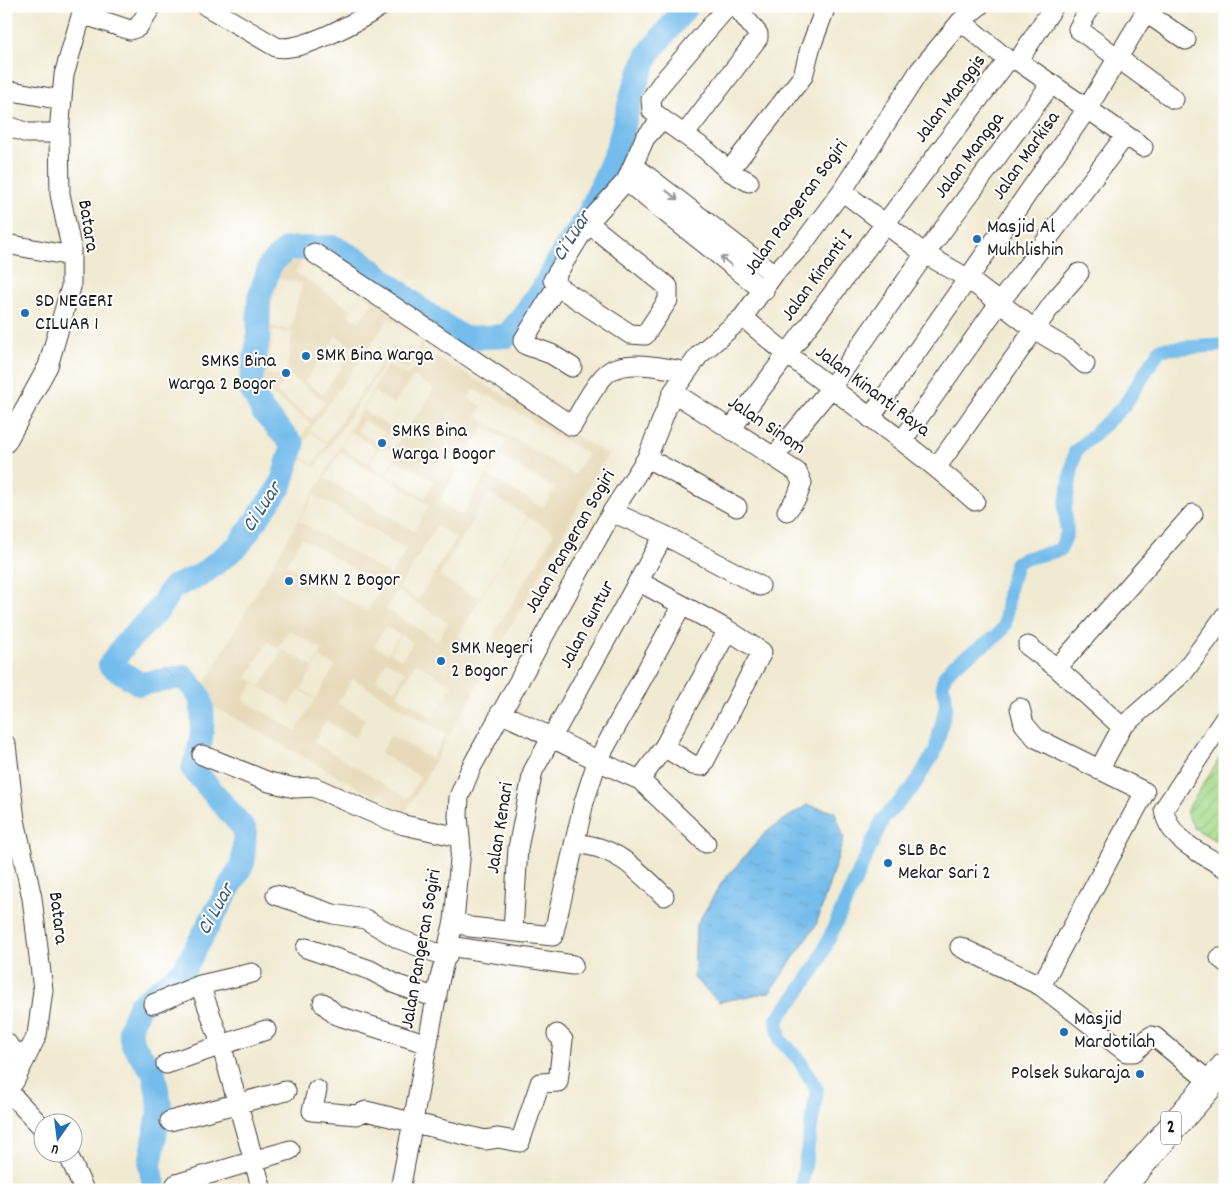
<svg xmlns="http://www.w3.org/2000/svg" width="1231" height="1196" font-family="Dekko,sans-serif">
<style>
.built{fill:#e7daba;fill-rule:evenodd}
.garden{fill:url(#garden-furrows);stroke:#617b53}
.water{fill:url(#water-ripples);stroke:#486c84}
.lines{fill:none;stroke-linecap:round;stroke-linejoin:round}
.canal{stroke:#73bceb;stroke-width:14}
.river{stroke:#73bceb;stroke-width:24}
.minor-casing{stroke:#3c3b37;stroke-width:21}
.highway-casing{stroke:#3c3b37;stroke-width:30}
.minor{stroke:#fff;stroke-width:19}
.highway{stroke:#fff;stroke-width:28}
.oneway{stroke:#999}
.poi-dot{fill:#1f6fb2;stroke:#fff;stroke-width:2}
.labels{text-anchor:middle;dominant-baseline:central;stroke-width:4;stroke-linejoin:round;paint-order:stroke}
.shield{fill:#fff;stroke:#606060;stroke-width:1}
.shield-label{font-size:19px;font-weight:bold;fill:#1c1c1c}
.street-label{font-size:20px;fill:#1c1c1c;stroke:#fff}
.poi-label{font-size:20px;fill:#1c1c1c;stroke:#fff;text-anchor:start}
.water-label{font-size:21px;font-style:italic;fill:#3f5c6f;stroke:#fff}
</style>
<defs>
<pattern id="garden-furrows" width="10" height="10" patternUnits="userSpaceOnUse" patternTransform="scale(1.25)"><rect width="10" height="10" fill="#a6da8a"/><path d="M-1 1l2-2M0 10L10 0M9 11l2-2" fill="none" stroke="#8eba76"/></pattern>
<pattern id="water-ripples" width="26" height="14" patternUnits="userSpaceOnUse" patternTransform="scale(1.25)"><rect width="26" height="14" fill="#73bceb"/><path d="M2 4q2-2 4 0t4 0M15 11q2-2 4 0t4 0" fill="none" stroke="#63a1c9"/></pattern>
</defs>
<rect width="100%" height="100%" fill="#fff"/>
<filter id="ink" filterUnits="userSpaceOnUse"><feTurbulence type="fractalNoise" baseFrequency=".02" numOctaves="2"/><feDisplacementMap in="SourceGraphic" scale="10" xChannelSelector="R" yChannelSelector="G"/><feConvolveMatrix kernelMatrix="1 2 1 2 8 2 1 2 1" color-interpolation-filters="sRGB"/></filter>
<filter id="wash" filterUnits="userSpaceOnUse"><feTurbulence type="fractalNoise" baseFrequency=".0096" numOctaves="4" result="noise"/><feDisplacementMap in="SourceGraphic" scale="20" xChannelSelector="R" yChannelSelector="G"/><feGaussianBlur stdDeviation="1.12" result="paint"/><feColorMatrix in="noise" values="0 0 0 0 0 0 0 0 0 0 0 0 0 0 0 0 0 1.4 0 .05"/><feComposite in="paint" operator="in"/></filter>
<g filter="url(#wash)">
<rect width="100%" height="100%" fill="#f1ead2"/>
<path class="built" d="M 293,243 L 432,334 L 407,371 L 388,359 L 315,468 L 291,450 L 311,423 L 262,387 L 259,319 L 272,272 ZM 306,256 L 362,293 L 351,309 L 295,272 ZM 279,278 L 302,284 L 290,331 L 267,324 ZM 362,294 L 373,301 L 359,322 L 348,315 ZM 389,318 L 424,341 L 412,358 L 377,336 ZM 274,331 L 292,333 L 286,377 L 267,374 ZM 336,336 L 354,349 L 323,394 L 305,382 ZM 377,336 L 393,347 L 326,442 L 310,430 ZM 289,375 L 325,402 L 312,419 L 276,392 ZM 311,433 L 327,444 L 313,464 L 296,452 Z
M 424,350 L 608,454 L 405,814 L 197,697 L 388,363 L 408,376 ZM 413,376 L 434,389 L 404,435 L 363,410 L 374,392 L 394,404 ZM 474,389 L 487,397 L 489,395 L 587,454 L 575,475 L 476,416 L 482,406 L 468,398 ZM 363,420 L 385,432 L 379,443 L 357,430 ZM 484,426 L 507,440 L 462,515 L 439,501 ZM 390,429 L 401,436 L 394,448 L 383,441 ZM 350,432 L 377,448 L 368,463 L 341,447 ZM 381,444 L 397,454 L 384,474 L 369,465 ZM 340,452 L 429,505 L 414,531 L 325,478 ZM 500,456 L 555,488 L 543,508 L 488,475 ZM 396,459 L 434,481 L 425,497 L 387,474 ZM 489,493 L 528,517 L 479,599 L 439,576 ZM 314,495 L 406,549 L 391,575 L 299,521 ZM 529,517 L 555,533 L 483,651 L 458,636 ZM 437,526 L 456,538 L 418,600 L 399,588 ZM 302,538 L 382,586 L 367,612 L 286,564 ZM 398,591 L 448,623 L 437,641 L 386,609 ZM 386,627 L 400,635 L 388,654 L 374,646 ZM 289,630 L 323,650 L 313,667 L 279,647 ZM 401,635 L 413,642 L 402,659 L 390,653 ZM 268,642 L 282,651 L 261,686 L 247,678 ZM 320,657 L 335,666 L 316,698 L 301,689 ZM 386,661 L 406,672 L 395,690 L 376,679 ZM 416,663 L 452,685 L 433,717 L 397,695 ZM 353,679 L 446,735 L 431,759 L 391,735 L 380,753 L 420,777 L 407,798 L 314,742 L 326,721 L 355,738 L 365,719 L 338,703 ZM 254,683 L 290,705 L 299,690 L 315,699 L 296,731 L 243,700 Z"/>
<path class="garden" d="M 1225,750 L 1225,846 L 1194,828 L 1186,812 Z"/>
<path class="water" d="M 807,805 L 835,812 L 844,838 L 816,925 L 770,992 L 719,1002 L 694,978 L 696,926 L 722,882 L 767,831 Z"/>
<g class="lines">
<path class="canal" d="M 801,1190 L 817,1090 L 798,1058 L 780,1040 L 777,1019 L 796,996 L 818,963 L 883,819 L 911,790 L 935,752 L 946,706 L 945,693 L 942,685 L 945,675 L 954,665 L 998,635 L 1005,625 L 1009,589 L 1016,563 L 1023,559 L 1060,550 L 1067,533 L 1065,508 L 1075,452 L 1124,406 L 1160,349 L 1225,345"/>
<path class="river" d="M 155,1190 L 150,1166 L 160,1106 L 154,1073 L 132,1043 L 130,1029 L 139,1006 L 183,971 L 243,863 L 245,830 L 193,769 C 200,751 207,715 199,696 C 196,690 189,683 184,677 L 140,684 L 110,665 L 126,643 L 158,610 L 173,587 L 201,575 L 238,546 L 281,485 L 293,445 L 263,412 L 250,387 L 258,340 L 259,298 L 270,265 L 287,249 L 334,247 L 362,262 L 423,311 L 463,338 L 507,336 L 541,292 L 566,247 L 587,218 L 617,150 L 632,94 L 648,54 L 687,6"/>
</g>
</g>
<g filter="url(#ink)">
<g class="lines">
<defs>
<path id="minor" d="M 206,6 L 276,47 C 301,53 359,21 381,6
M 1091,6 L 1078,29 L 1174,99
M 1145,12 L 1186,40
M 82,14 L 130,30 L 138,27 L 152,6
M 961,21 L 1008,60
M 1018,61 L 1143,147
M 6,90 L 62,100
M 662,119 L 706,150 L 729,171 L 749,182
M 6,125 L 27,133 L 59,133
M 685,134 L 758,38 L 758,34 L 736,6
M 633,165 L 774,274
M 729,171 L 803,76 L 810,49 L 826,6
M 626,181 L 764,291
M 842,191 L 925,254 L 967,278 L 1034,329 L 1069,350 L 1085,364
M 12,245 L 71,256
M 314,253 L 572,426 C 581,411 596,380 610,371 C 629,359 666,368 687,372
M 557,286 L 630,334 L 645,335 L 668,300 L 668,287 L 588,223
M 743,317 C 817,383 902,435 975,501
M 572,367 L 551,354 L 526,345 L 523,341 L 557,286 L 553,280 L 588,223 L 626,181 L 645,138 L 662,119 L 652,111 L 651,99 L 661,84 L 728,6
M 673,392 L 797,472 L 802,483 L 797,497 L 787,511
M 870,418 L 1087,109 L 1149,6
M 731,429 L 1008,60 L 1018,61 L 1054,6
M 902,441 L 1000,302 L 1125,136
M 6,443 L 48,366 L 71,287 L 71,247 L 60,194 L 59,133 L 64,75 L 84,6
M 774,457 L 830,389 L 925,254 L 1051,84
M 647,458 L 737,507
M 936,468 L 1056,299 L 1079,273
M 612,512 L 664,535 L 760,586
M 638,581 L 728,630 L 762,652 L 702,766 L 693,765 L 664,747
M 1028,646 L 1057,668 L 1122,727
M 1057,668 L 1193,514
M 1020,708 L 1024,724 L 1036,738 L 1145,792 L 1041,986
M 500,713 C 548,734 592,760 640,780 L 664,747 L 728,630
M 1225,718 L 1164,809 C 1168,840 1200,852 1225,868
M 6,745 L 15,820 L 32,898 L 43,990 L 37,1035 L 14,1082 L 6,1091
M 202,755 L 269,782 L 295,788 L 314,787 L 382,817 L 404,825 L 459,837
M 1099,770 L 1122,727 L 1183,673 L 1225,616
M 640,780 L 706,843
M 574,844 C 613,844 638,870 664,896
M 276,895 L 333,914 L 365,919 L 399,939 L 447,957
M 454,921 L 470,927 L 553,936 L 584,802 L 597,762 L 682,605
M 513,931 L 518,848 L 533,771 L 664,535
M 449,946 L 573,965
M 960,947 L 1041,986 L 1126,1052 L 1134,1052 L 1151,1036 L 1155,1037 L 1210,1082
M 306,948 L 370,970 L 398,985 L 437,998
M 1220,958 L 1225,962
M 200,985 L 221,1044 L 262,1190
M 323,1003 L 336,1015 L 428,1044
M 153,1004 L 200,985 L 252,973
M 6,1042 L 11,1049 L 26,1056
M 166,1064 L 266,1030
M 7,1090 L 42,1127
M 317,1090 L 312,1111 L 356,1115 L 366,1111 L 485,1140 L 498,1138 L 520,1142 L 540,1083 L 558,1082 L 563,1040 L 557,1034
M 170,1121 L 286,1091
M 68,1154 L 84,1190
M 176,1184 L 290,1150
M 400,1190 L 440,978 L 454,921 L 461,849 L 458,816 L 459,797 L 471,768 L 612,512 L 647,458 L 673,392 L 699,355 L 743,317 L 774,274 L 801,246 L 842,191 L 920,70 L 961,21 L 979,6"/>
<path id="highway" d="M 1118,1190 L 1225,1067"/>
</defs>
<use href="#minor" class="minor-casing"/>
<use href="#highway" class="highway-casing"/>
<use href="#minor" class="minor"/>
<use href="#highway" class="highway"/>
</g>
<defs><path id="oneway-shaft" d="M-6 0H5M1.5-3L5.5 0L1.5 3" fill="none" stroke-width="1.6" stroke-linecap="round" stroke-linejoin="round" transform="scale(1.25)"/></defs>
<g class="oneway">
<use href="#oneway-shaft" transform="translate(672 195) rotate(38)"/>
<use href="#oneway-shaft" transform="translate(726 261) rotate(-141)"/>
</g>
</g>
<g class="poi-dot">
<circle cx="977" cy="239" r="5"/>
<circle cx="25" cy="313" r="5"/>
<circle cx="306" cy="356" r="5"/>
<circle cx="286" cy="373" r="5"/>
<circle cx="382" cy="443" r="5"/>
<circle cx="289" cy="581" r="5"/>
<circle cx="441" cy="661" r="5"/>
<circle cx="888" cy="863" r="5"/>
<circle cx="1064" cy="1032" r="5"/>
<circle cx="1140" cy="1074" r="5"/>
</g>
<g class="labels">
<rect class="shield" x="1161" y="1111.5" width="20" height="33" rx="4"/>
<g class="shield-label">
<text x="1171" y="1128">2</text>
</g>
<g class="street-label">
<text transform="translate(951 99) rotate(-53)">Jalan Manggis</text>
<text transform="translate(970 156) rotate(-53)">Jalan Mangga</text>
<text transform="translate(1027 156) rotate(-55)">Jalan Markisa</text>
<text transform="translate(797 208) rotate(-54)">Jalan Pangeran Sogiri</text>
<text transform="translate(87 226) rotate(81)">Batara</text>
<text transform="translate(818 276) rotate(-54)">Jalan Kinanti I</text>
<text transform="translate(872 392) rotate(37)">Jalan Kinanti Raya</text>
<text transform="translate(766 426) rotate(34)">Jalan Sinom</text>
<text transform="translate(571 542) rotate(-60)">Jalan Pangeran Sogiri</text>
<text transform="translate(588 625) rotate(-62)">Jalan Guntur</text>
<text transform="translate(501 828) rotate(-81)">Jalan Kenari</text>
<text transform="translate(57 918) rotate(83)">Batara</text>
<text transform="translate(422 949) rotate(-80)">Jalan Pangeran Sogiri</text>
</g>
<g class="poi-label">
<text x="987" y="228">Masjid Al<tspan x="987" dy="23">Mukhlishin</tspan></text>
<text x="35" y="302">SD NEGERI<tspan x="35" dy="23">CILUAR 1</tspan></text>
<text x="316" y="356">SMK Bina Warga</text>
<text x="276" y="362" text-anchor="end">SMKS Bina<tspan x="276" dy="23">Warga 2 Bogor</tspan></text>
<text x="392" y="432">SMKS Bina<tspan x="392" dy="23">Warga 1 Bogor</tspan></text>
<text x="299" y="581">SMKN 2 Bogor</text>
<text x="451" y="649">SMK Negeri<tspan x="451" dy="23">2 Bogor</tspan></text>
<text x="898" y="851">SLB Bc<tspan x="898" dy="23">Mekar Sari 2</tspan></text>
<text x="1074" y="1020">Masjid<tspan x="1074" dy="23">Mardotilah</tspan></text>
<text x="1130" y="1074" text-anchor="end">Polsek Sukaraja</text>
</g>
<g class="water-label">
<text transform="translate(573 237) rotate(-58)">Ci Luar</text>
<text transform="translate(263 508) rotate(-57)">Ci Luar</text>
<text transform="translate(217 910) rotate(-61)">Ci Luar</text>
</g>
</g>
<rect width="1231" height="1196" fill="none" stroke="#fff" stroke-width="25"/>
<g transform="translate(58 1138) rotate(194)"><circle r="24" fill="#ffffff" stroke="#a4a4a4"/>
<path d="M0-4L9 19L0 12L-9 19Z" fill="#1f6fb2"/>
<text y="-8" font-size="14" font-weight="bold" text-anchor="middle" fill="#1c1c1c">U</text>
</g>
</svg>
